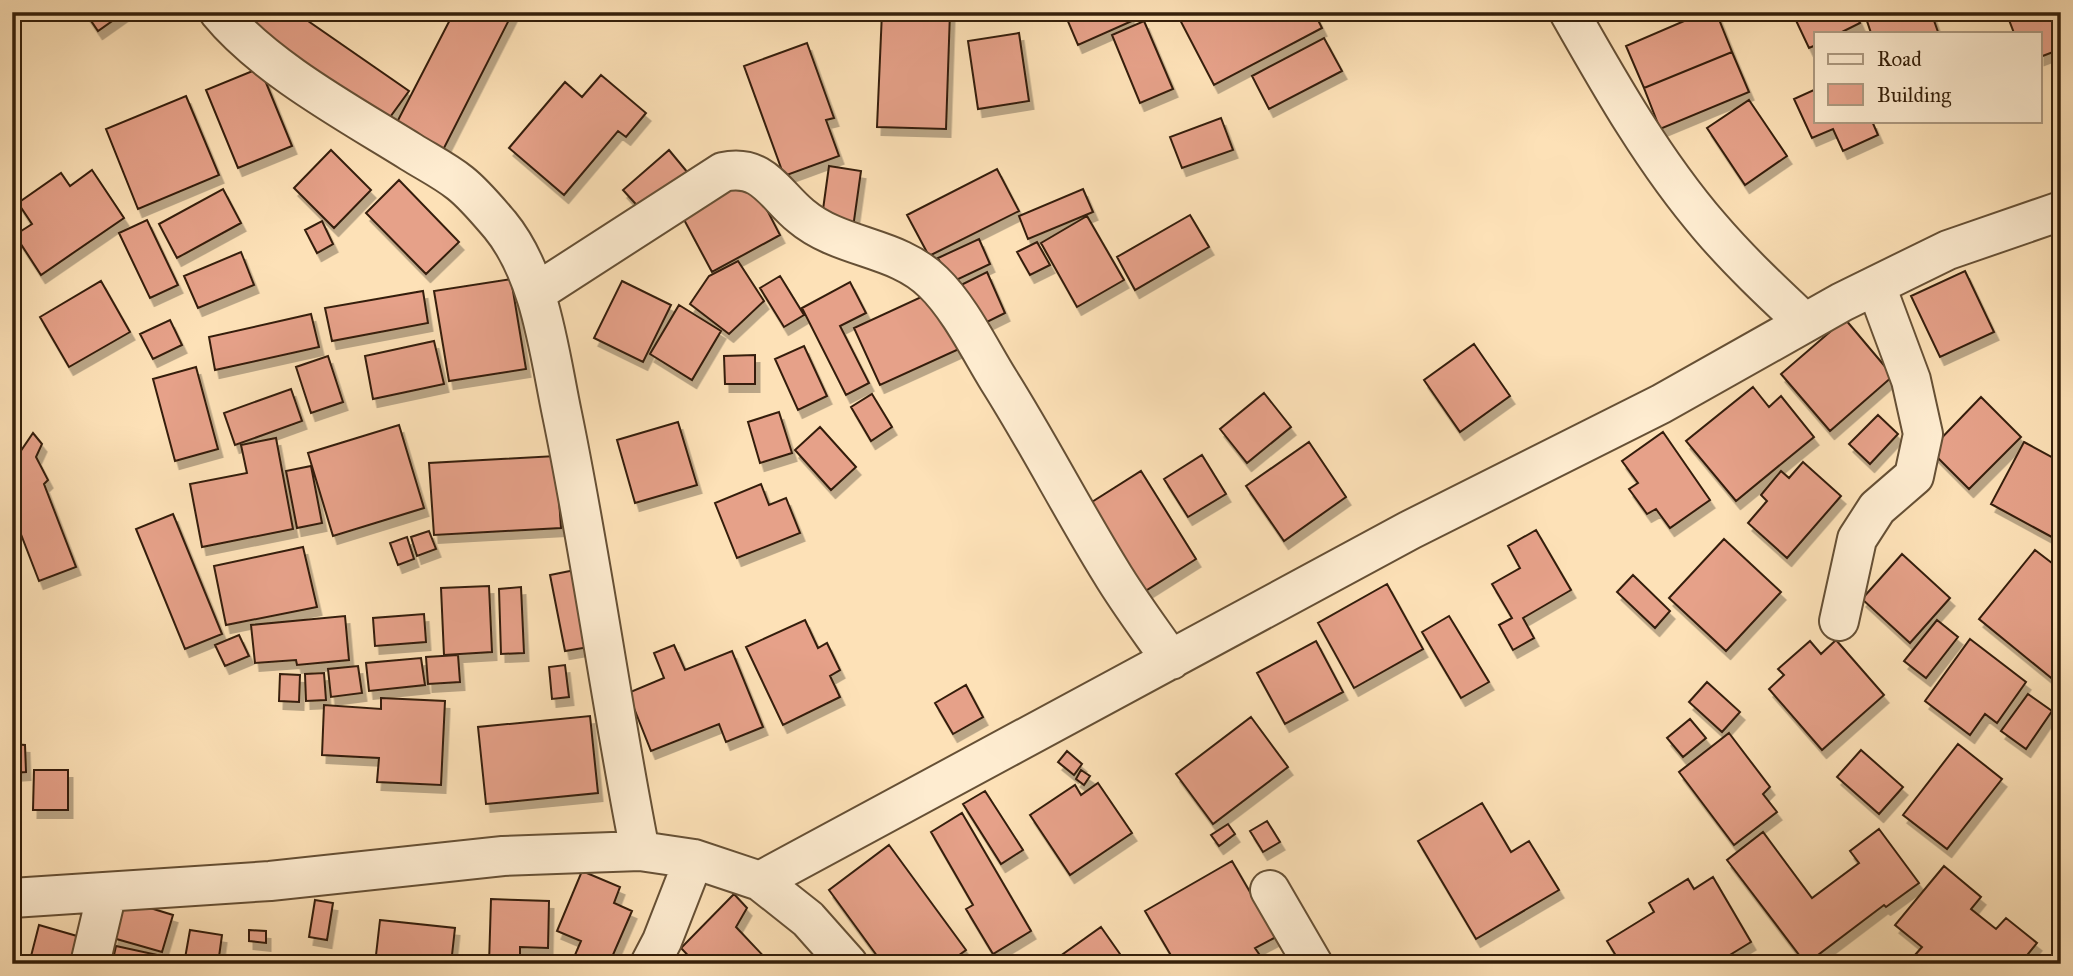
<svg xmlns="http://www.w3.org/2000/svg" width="2073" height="976" font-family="'IM FELL Great Primer',serif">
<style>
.building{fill:#e6a189;stroke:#341f0a;stroke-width:2;filter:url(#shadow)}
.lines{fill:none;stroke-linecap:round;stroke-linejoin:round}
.minor-casing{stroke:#665035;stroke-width:42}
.minor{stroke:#feecd0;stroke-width:38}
</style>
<defs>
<filter id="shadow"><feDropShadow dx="4.5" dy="8" stdDeviation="0" flood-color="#0004"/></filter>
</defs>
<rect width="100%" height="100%" fill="#fde1b7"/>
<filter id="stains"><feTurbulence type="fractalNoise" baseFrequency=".00286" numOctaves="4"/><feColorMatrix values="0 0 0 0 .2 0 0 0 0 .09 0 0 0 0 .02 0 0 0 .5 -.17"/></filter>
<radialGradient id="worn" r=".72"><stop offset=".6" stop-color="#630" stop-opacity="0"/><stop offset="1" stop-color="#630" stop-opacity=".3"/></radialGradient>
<path class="building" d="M 85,12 L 125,12 L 98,31 Z
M 236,12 L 295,12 L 409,91 L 385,124 Z
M 454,12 L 513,12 L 443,150 L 395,126 Z
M 882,12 L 950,12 L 946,129 L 877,127 Z
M 1064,12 L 1128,12 L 1132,21 L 1078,45 Z
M 1190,12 L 1314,12 L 1322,28 L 1214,85 L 1179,18 Z
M 1705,12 L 1716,12 L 1732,52 L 1644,88 L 1626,46 Z
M 1792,12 L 1855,12 L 1860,23 L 1840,33 L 1816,33 L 1816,45 L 1809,48 Z
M 1883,12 L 1931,12 L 1938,32 L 1871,33 L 1866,18 Z
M 2006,12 L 2061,12 L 2061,49 L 2040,57 L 2040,33 L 2014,33 Z
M 1144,21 L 1173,89 L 1140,103 L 1112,35 Z
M 1019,33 L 1029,101 L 978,109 L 968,41 Z
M 1324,38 L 1342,71 L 1269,109 L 1252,76 Z
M 807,43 L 834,118 L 826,120 L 839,156 L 784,176 L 744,66 Z
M 1732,52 L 1749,92 L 1660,129 L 1644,88 Z
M 260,68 L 292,146 L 238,168 L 206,90 Z
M 601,75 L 646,113 L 626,137 L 618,131 L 564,195 L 509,148 L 565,82 L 582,97 Z
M 1816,89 L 1816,121 L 1872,121 L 1878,135 L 1843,151 L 1833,129 L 1812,138 L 1794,99 Z
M 186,96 L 219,175 L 138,209 L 106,129 Z
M 1749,100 L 1787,156 L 1745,185 L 1707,128 Z
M 1221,118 L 1233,150 L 1182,168 L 1170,137 Z
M 331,150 L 371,190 L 334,228 L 294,188 Z
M 669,150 L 688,173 L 643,212 L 623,190 Z
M 829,166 L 861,171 L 853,228 L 821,224 Z
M 997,169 L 1019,211 L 929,256 L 907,215 Z
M 92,170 L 124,218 L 41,275 L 15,235 L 32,224 L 18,203 L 61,173 L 70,186 Z
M 750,177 L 780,235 L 712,272 L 681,214 Z
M 399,180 L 459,242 L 426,274 L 366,213 Z
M 223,189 L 241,223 L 177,258 L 159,224 Z
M 1083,189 L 1093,212 L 1028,239 L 1019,216 Z
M 1190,215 L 1209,247 L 1135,290 L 1117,257 Z
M 1087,216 L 1124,280 L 1077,307 L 1041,243 Z
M 147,220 L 178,285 L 150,298 L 119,233 Z
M 322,221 L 333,244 L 317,253 L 305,230 Z
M 979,239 L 990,264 L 950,283 L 938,258 Z
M 1037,242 L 1050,265 L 1030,275 L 1017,252 Z
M 241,252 L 254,285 L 198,308 L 184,276 Z
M 738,261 L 764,301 L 729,334 L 690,304 L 709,276 Z
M 1965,271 L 1994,332 L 1940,357 L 1911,296 Z
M 987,272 L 1005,313 L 979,326 L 961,285 Z
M 780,276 L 804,315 L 784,327 L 760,288 Z
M 511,279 L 526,369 L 449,381 L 434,291 Z
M 101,281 L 130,332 L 69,367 L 40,317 Z
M 622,281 L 671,305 L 643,362 L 594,338 Z
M 850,282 L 866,313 L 840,326 L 869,383 L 846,395 L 802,308 Z
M 423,291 L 428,323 L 332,341 L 325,308 Z
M 932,292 L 959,349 L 880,385 L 854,328 Z
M 679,305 L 721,331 L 692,380 L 650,354 Z
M 311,314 L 319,347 L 215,370 L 209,337 Z
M 1845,319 L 1893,376 L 1830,431 L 1781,374 Z
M 170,320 L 182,345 L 153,359 L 140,334 Z
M 434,341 L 444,384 L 373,399 L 365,356 Z
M 1474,344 L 1510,396 L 1460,432 L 1424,380 Z
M 804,346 L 827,396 L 798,410 L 775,359 Z
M 755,355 L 755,384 L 725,384 L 724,356 Z
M 328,356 L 343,402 L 311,413 L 296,367 Z
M 196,367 L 218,449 L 175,461 L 153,379 Z
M 1753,387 L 1769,407 L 1781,396 L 1814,437 L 1736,501 L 1686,441 Z
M 291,389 L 302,421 L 235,445 L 224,413 Z
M 1264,393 L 1291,427 L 1247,463 L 1220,429 Z
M 872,394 L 892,427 L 871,441 L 851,407 Z
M 1981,397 L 2021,437 L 1969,489 L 1930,450 Z
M 779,412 L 792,453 L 760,463 L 748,422 Z
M 1878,415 L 1898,434 L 1870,464 L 1849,444 Z
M 678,422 L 697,485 L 635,503 L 617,440 Z
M 399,425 L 424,508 L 333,536 L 308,453 Z
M 820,427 L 856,467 L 831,490 L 795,450 Z
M 1663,432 L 1710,500 L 1670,528 L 1656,509 L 1647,514 L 1629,489 L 1638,483 L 1622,461 Z
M 33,433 L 42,444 L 36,457 L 48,480 L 44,484 L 76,567 L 39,581 L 12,511 L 12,464 Z
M 276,438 L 293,529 L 202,547 L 190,484 L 247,473 L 241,445 Z
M 1309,442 L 1346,497 L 1284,541 L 1246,486 Z
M 2024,442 L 2061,462 L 2061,542 L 1991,504 Z
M 1202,455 L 1226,494 L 1188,517 L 1164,479 Z
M 556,456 L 561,528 L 434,535 L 429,463 Z
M 1803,462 L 1841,496 L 1787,558 L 1748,523 L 1767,501 L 1761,495 L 1781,471 L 1789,478 Z
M 311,466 L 322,523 L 297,528 L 286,471 Z
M 1141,471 L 1196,559 L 1139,595 L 1084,507 Z
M 761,484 L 769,505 L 786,498 L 800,533 L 737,558 L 715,503 Z
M 173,514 L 222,634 L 185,649 L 136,529 Z
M 1536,530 L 1571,590 L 1523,618 L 1534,638 L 1513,650 L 1499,625 L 1512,618 L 1492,584 L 1520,568 L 1508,546 Z
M 429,531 L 436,549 L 417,556 L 411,537 Z
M 407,537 L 414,559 L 398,565 L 390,543 Z
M 1724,539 L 1781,592 L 1726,651 L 1669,598 Z
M 303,547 L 317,607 L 226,625 L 214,566 Z
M 2035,550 L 2061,570 L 2061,686 L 1979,619 Z
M 1902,554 L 1950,598 L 1910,643 L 1862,599 Z
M 580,569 L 595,646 L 565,651 L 550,575 Z
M 1633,575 L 1670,611 L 1655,628 L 1617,592 Z
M 1387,584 L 1423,649 L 1354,688 L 1318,623 Z
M 489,586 L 492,652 L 444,655 L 441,588 Z
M 521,587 L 524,653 L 501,654 L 499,589 Z
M 424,614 L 426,642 L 375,646 L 373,618 Z
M 345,616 L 349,660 L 297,665 L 296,660 L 255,663 L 251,625 Z
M 1449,616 L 1489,682 L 1461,698 L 1422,632 Z
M 805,620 L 818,648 L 827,643 L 840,670 L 830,676 L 840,697 L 783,725 L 746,647 Z
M 1937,620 L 1958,637 L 1926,678 L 1904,661 Z
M 239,635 L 249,656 L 225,666 L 215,645 Z
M 1970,639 L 2026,682 L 1997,723 L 1985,714 L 1970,735 L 1925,701 Z
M 1836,640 L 1884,695 L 1822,750 L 1769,689 L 1784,675 L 1778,669 L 1810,641 L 1821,654 Z
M 1316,641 L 1343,692 L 1285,724 L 1257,673 Z
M 674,645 L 685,670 L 732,651 L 763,727 L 726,742 L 719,724 L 651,751 L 628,693 L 664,678 L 654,653 Z
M 458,655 L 460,682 L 428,684 L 426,657 Z
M 421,658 L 425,685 L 369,691 L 366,663 Z
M 565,665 L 569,697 L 552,699 L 549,667 Z
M 358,666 L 362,693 L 331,697 L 328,669 Z
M 324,673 L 326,700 L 306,701 L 305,674 Z
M 280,674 L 300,675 L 299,702 L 279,701 Z
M 1707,682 L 1740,712 L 1722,732 L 1689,702 Z
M 966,685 L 983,717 L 953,734 L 935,703 Z
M 2028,694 L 2052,711 L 2026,749 L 2001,731 Z
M 381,698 L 445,701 L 441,785 L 377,782 L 379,758 L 322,755 L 324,705 L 381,709 Z
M 590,716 L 598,793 L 486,804 L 478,727 Z
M 1251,717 L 1288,767 L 1213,824 L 1176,774 Z
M 1690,719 L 1706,738 L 1683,757 L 1667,738 Z
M 1729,733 L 1770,787 L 1763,794 L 1777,812 L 1734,845 L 1679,772 Z
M 12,744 L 25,745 L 26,772 L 12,773 Z
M 1958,744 L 2002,779 L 1947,849 L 1903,815 Z
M 1861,750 L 1903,787 L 1879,814 L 1837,777 Z
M 1067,751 L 1082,764 L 1074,775 L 1058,762 Z
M 34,770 L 68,770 L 68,810 L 33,810 Z
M 1081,770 L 1090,776 L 1084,785 L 1076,779 Z
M 1098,783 L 1132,833 L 1070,875 L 1030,815 L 1075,785 L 1081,795 Z
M 985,791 L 1023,850 L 1001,864 L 963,804 Z
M 1482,803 L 1511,852 L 1529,841 L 1559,890 L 1476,939 L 1418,841 Z
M 962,813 L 1031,931 L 993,954 L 966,909 L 973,905 L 931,832 Z
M 1267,821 L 1280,842 L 1263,852 L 1250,831 Z
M 1228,824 L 1235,834 L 1219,846 L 1211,835 Z
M 1879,829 L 1919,883 L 1886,907 L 1884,905 L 1806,964 L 1727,860 L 1763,832 L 1812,898 L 1859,863 L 1850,851 Z
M 889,845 L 966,950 L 947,964 L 883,964 L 829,890 Z
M 1232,861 L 1276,937 L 1255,948 L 1259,954 L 1243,964 L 1176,964 L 1145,911 Z
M 1944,866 L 1981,897 L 1971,909 L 1996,929 L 2006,918 L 2037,943 L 2020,964 L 1925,964 L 1915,955 L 1922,947 L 1895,925 Z
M 582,871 L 620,887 L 614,903 L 632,911 L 609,964 L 595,964 L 575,955 L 581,941 L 557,931 Z
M 1713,877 L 1751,942 L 1715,964 L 1621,964 L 1607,941 L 1654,912 L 1649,903 L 1688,879 L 1694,889 Z
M 734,894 L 747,908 L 736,927 L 771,964 L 696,964 L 681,948 Z
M 491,899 L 549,901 L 548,948 L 520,947 L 520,964 L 489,964 Z
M 124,900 L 173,915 L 162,952 L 113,938 Z
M 315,900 L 333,903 L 327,940 L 309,937 Z
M 380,920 L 455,928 L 451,964 L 375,964 Z
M 39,925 L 77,936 L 70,964 L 29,964 Z
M 1101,927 L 1127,964 L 1049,964 Z
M 190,930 L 222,935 L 218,964 L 184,964 Z
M 249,930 L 266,931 L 266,943 L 249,941 Z
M 116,946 L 162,956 L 160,964 L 112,964 Z"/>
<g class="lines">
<defs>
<path id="minor" d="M 219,12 C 265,68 350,114 411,152 C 427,162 445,171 460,183 C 474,194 488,211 500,225 C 541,275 549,352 562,414 C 592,559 611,705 640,851
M 1569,12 C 1611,86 1654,162 1710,227 C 1739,261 1772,292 1804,322
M 537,292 L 723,172 C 763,163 775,195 801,216 C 840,249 897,246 933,282 C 959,307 979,348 998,379 C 1038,442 1072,509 1111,572 C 1129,602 1151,631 1171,660
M 1839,621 L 1857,539 L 1877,508 L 1914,476 L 1923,434 L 1911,380 L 1876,286
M 760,881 L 1410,530 L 1661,404 L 1842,302 L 1948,250 L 2061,211
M 1270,890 L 1313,964
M 12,898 L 270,881 L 503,856 L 640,851 L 694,859 L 760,881 L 808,919 L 848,964
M 90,964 L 107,892
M 650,964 L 662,941 L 694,859"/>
</defs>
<use href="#minor" class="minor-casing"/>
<use href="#minor" class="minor"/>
</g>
<rect width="2073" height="976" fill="none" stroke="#fde1b7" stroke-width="42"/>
<rect x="14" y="14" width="2045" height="948" fill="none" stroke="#341f0a" stroke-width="3.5"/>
<rect x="21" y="21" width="2031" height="934" fill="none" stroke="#341f0a" stroke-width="2"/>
<rect x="1814" y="32" width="228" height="91" fill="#feecd0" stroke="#ad9a81" stroke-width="2"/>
<rect x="1828" y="54" width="35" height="10" fill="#feecd0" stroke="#ad9a81" stroke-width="2"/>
<text x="1877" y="66" font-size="21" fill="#341f0a">Road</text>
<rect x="1828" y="84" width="35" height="21" fill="#e6a189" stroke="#ad9a81" stroke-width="2"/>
<text x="1877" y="102" font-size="21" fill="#341f0a">Building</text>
<rect width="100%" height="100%" filter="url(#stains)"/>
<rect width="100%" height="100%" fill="url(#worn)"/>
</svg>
